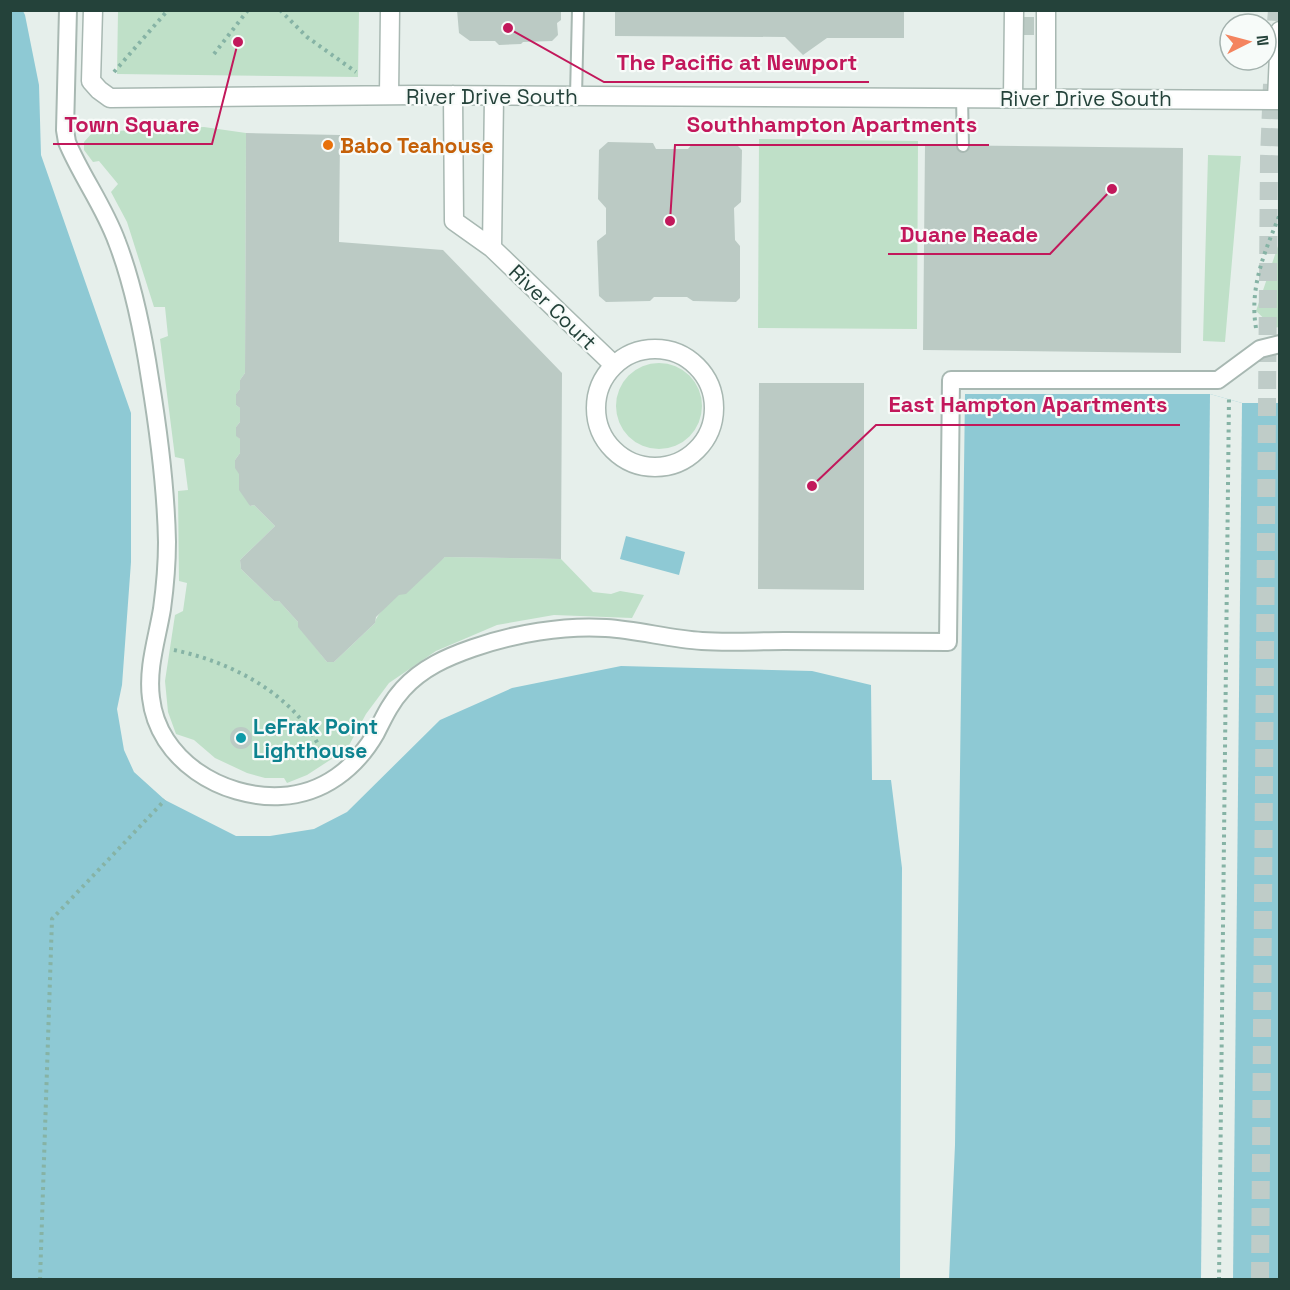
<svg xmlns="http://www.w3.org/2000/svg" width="1290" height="1290" font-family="'Space Grotesk',sans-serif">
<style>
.green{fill:#bfe0c8}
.water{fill:#8ec9d4}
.pier{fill:#e6efeb}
.building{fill:#bbcac4}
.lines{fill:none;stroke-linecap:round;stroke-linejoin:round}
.motorway-tunnel{stroke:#bfccc8;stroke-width:18;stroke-dasharray:18 9;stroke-linecap:butt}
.service-casing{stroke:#a8b8b2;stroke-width:14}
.pedestrian-casing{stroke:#a8b8b2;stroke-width:20}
.minor-casing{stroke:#a8b8b2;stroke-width:21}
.path{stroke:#86b3a5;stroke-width:4;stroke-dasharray:3 4.5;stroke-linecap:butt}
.service{stroke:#fff;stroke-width:10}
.pedestrian{stroke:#fff;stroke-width:16}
.minor{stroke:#fff;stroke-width:18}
.food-dot{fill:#e8710a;stroke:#f7fbf9;stroke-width:2}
.culture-dot{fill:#0f9aa8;stroke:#f7fbf9;stroke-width:2}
.labels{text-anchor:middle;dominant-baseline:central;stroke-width:4.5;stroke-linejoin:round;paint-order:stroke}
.street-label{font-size:21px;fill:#24423a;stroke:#f7fbf9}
.food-label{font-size:21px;font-weight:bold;fill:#c56008;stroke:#f7fbf9;text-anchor:start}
.culture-label{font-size:21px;font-weight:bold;fill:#0d838f;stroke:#f7fbf9;text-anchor:start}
.leader{fill:none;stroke:#c2185b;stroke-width:2}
.callout-dot{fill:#c2185b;stroke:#f7fbf9;stroke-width:2}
.callout-label{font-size:22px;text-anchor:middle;font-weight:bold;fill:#c2185b;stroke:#f7fbf9;stroke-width:4.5;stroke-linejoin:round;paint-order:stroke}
</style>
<rect width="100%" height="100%" fill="#e6efeb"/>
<path class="green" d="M 118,11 L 359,11 L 358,77 L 117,74 Z
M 204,127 L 246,133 L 245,373 L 240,380 L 240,389 L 236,394 L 236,405 L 240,408 L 240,422 L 236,427 L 236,435 L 240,439 L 240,453 L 235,460 L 250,506 L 254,505 L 275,526 L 240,560 L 241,569 L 274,601 L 279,601 L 298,622 L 299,627 L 327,662 L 334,662 L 375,623 C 378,606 429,570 445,557 L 561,559 L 593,592 L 611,594 L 620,591 L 644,595 L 632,618 L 554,615 L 497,625 L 436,651 L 389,683 L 366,714 L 347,749 L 307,775 L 287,783 L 284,778 L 265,778 L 247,773 L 215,758 L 194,740 L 176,734 L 168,712 L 165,681 L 175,615 L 183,611 L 187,583 L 179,581 L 178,491 L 188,490 L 184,459 L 175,457 L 160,339 L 168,336 L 165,307 L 154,307 L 127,222 L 111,192 L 118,184 L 99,161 L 93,162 L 84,150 L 84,142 L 93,132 Z
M 759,139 L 918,141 L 917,329 L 758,328 Z
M 1208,155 L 1241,156 L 1225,342 L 1203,341 Z
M 1279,243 L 1279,327 L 1274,328 L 1256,311 Z
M616 406a43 43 0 1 1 86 0a43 43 0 1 1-86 0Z"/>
<path class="water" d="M 10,11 L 23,11 L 25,15 L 39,85 L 41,155 L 131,413 L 131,562 L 122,685 L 117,709 L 124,750 L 134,772 L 165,800 L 236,836 L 270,836 L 314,829 L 347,812 L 440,720 L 512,688 L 621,666 L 812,671 L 871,685 L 872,780 L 891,780 L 902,868 L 900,1279 L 11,1279 Z
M 965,394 L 1210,394 L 1242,403 L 1279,403 L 1279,1279 L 949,1280 L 955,1145 Z
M 626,536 L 685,552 L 679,575 L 620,559 Z"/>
<path class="pier" d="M 1210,394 L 1242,403 L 1233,1280 L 1201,1279 Z"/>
<path class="building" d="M 457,10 L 558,10 L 561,12 L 561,20 L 557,23 L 558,35 L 552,41 L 523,42 L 521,44 L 499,45 L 495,41 L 470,41 L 459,33 Z
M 615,10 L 904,10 L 904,38 L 827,38 L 803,55 L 785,37 L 615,36 Z
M 1023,17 L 1034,17 L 1034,35 L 1023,35 Z
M 246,133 L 340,135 L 339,242 L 443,250 L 562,373 L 561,559 L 445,557 L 406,594 L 399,595 L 376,617 L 375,623 L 334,662 L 327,662 L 298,627 L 298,622 L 279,601 L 274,601 L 241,569 L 240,560 L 275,526 L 254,505 L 250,506 L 239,490 L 239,474 L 235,468 L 235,460 L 240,453 L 240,439 L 236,436 L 236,427 L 240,422 L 240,408 L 236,405 L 236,394 L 240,389 L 240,380 L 245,373 Z
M 608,142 L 653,143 L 656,149 L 688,149 L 692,144 L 736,144 L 742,150 L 741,202 L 734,208 L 735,240 L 740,246 L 740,298 L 736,302 L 693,301 L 687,297 L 654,297 L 650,301 L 606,302 L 599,296 L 597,241 L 606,234 L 606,208 L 598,199 L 599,150 Z
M 925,145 L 1183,148 L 1181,353 L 923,350 Z
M 759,383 L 864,383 L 864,590 L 758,589 Z
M230 738a11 11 0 1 1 22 0a11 11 0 1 1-22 0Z"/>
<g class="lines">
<path class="motorway-tunnel" d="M 1274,48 L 1277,10
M 1260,1280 L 1269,158 L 1272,84"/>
<defs>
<path id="service" d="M 576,96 L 578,10
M 962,98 L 963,146"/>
<path id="pedestrian" d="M 68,10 L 65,130 L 67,142 C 81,176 104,206 117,242 C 134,286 143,333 150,379 C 159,434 166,487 167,542 C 167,565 165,587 162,609 C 157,639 147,668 151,698 C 158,760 222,799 281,796 C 323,794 356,768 376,733 C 384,717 391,702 403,689 C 422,668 447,657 473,648 C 512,634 565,625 606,628 C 638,630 670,639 702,641 C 729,643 757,641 784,641 C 839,641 893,642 948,642 L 951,380 L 1218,380 L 1260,349 L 1280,344"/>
<path id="minor" d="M 93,10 L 91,81 L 99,90 L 110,98 L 419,95 L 1280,100
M 389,95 L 390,10
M 453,95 L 454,221 L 492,248 L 614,365
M 1013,98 L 1014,10
M 1046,98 L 1046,10
M 1277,100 L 1280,31
M 492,248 L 494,96
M596 408a59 59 0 1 1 118 0a59 59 0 1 1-118 0Z"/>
</defs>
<use href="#service" class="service-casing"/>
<use href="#pedestrian" class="pedestrian-casing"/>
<use href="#minor" class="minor-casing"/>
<path class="path" d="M 280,10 L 307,37 L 356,72
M 214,54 L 248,10
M 114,72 L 168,10
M 1256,328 C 1249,287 1265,251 1280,214
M 174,650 C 222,660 273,684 304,723 C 313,733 319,747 326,758
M 40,1280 L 52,919 L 165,800
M 1219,1280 L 1229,397"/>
<use href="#service" class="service"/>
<use href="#pedestrian" class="pedestrian"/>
<use href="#minor" class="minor"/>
</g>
<circle class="food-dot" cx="328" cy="145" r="6"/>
<circle class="culture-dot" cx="241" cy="738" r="6"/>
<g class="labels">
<g class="street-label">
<text x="492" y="96">River Drive South</text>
<text x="1086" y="98">River Drive South</text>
<text transform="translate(553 307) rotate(44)">River Court</text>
</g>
<g class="food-label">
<text x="340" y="145">Babo Teahouse</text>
</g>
<g class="culture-label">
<text x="253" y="726">LeFrak Point<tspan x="253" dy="24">Lighthouse</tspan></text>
</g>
</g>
<path class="leader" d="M508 28L604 82H869M238 42L212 144H53M670 221L675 145H989M1112 189L1050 254H888M812 486L876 425H1180"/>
<g class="callout-dot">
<circle cx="508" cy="28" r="6"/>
<circle cx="238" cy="42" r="6"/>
<circle cx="670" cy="221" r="6"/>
<circle cx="1112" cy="189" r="6"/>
<circle cx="812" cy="486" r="6"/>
</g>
<g class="callout-label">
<text x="737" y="70">The Pacific at Newport</text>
<text x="132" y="132">Town Square</text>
<text x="832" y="132">Southhampton Apartments</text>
<text x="969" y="242">Duane Reade</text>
<text x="1028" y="412">East Hampton Apartments</text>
</g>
<rect width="1290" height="1290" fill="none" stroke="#24423a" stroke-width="24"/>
<g transform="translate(1248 42) rotate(84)"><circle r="28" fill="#f7fbf9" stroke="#a3b1ad" stroke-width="1.5"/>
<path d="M0-4.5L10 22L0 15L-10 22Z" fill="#f4845f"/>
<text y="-9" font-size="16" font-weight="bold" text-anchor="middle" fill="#24423a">N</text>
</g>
</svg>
